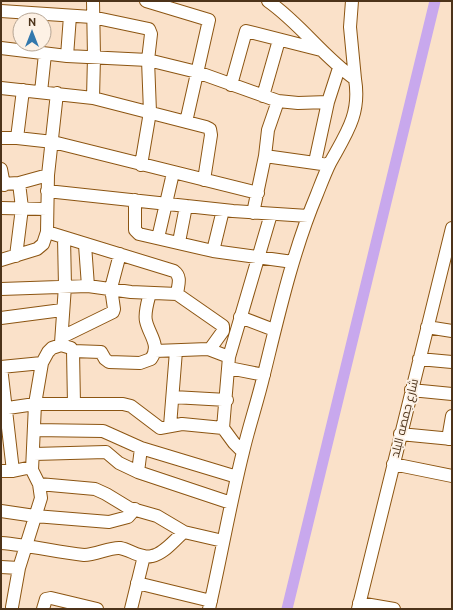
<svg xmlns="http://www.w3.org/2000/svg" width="453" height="610" font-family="Ubuntu,Cairo,sans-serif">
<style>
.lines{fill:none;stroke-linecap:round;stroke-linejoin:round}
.canal{stroke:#c8a8ed;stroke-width:11}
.street-casing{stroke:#8c5512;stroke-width:14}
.street{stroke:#fff;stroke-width:12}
.labels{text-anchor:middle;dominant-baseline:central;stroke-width:3.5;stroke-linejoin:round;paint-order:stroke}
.street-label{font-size:12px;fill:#4c331a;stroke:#fdf1e5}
</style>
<rect width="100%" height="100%" fill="#fae1c9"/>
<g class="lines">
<path class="canal" d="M 287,609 L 435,1"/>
<defs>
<path id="street" d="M 146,1 L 209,20 L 186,122
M 352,1 L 350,27 L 355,79
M 1,11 L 92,17 L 149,29 L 151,34 L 148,60 L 150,112 L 141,165
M 1,48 L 67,56 L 148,60 L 197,72 L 278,101 L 298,103 L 328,102 L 339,68
M 67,56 L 70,16
M 231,85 L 246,31 L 321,50
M 1,88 L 93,98 L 206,127 L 210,129 L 211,135 L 204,180
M 23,90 L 17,138 L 53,142 L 258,193
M 41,92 L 45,54
M 57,93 L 48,175 L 47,232 L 174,271 C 182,277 178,285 177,294
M 263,96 L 279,40
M 93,98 L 94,57 L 93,1
M 1,138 L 17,138
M 265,156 L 329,165
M 315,162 L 328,102
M 1,169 L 4,185
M 1,184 L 19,183 L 48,175
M 47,191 L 233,211 L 308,216
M 135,200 L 135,230 L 139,234 L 213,251 L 293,262
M 1,208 L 47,209
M 253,213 L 265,156 L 268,130 L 278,101
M 158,238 L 173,173
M 179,242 L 186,206
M 85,245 L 88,286
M 213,251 L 223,210
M 16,256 L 22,208 L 19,183
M 1,260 L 37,249 L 43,244 L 47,232
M 1,289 L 88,286 L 131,292 L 177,294 L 223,326 L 223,331 L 210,349
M 240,317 L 274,330
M 1,318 L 62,310
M 427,327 L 452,331
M 62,337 L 113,312 L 114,309 L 111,288 L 120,254
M 61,343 L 65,286 L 64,238
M 73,351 L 101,352 L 105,359 L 109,362 L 140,363 L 151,359 C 161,345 149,335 146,321 C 144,313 148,301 150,293
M 155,351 L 208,349 L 229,357
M 419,359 L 452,362
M 229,368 L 264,375
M 411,390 L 452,394
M 173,397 L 227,400
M 1,409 L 35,404 L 123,404 L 131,406 L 160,428 L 182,424 L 223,428 L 234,443 L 243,452
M 170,426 L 176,351
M 223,428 L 229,357 L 271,214
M 34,430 L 103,431 L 141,448 L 237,477
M 400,434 L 452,439
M 448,439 L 452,416
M 34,454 L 106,452 L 119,463 L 138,472 L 231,503
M 393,464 L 452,476
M 1,471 L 13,471 L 32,467
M 13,471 L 1,367 L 42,363
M 138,472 L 141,448
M 39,484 L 95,489 L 106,494 L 129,508 L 157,516 L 184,532 L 223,541
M 1,511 L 35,516 L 109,522 L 128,517 L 135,509
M 1,543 C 29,545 56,552 84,555 C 96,555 110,547 120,548 C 131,550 141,559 152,556 C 164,554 175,539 184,532
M 1,567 L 19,568
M 137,583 L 211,601
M 359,603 L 394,609
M 12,607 L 19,568 L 41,498 L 39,484 L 32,470 L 35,404 L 42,363 L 48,352 L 52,348 L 61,345 L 71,348 L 73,351 L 74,404
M 43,609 L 46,599 L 51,598 L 97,609
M 131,609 L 144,556
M 209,609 C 221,557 230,504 243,452 C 249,426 258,400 264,374 C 279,313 293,251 317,194 C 321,184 325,173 330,163 C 346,134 361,114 355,79 C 323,57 301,24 268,1
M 358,609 L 452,228"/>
</defs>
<use href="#street" class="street-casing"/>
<use href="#street" class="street"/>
</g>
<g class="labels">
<g class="street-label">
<text transform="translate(404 418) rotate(-76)">شارع جمصه البلد</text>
</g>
</g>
<rect width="453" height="610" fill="none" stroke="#4c331a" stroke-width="4"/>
<g transform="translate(32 32)"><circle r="19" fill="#fdf1e5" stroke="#b6a594"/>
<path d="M0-3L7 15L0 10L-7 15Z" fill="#3378ad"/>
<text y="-6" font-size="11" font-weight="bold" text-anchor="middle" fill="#4c331a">N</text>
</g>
</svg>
